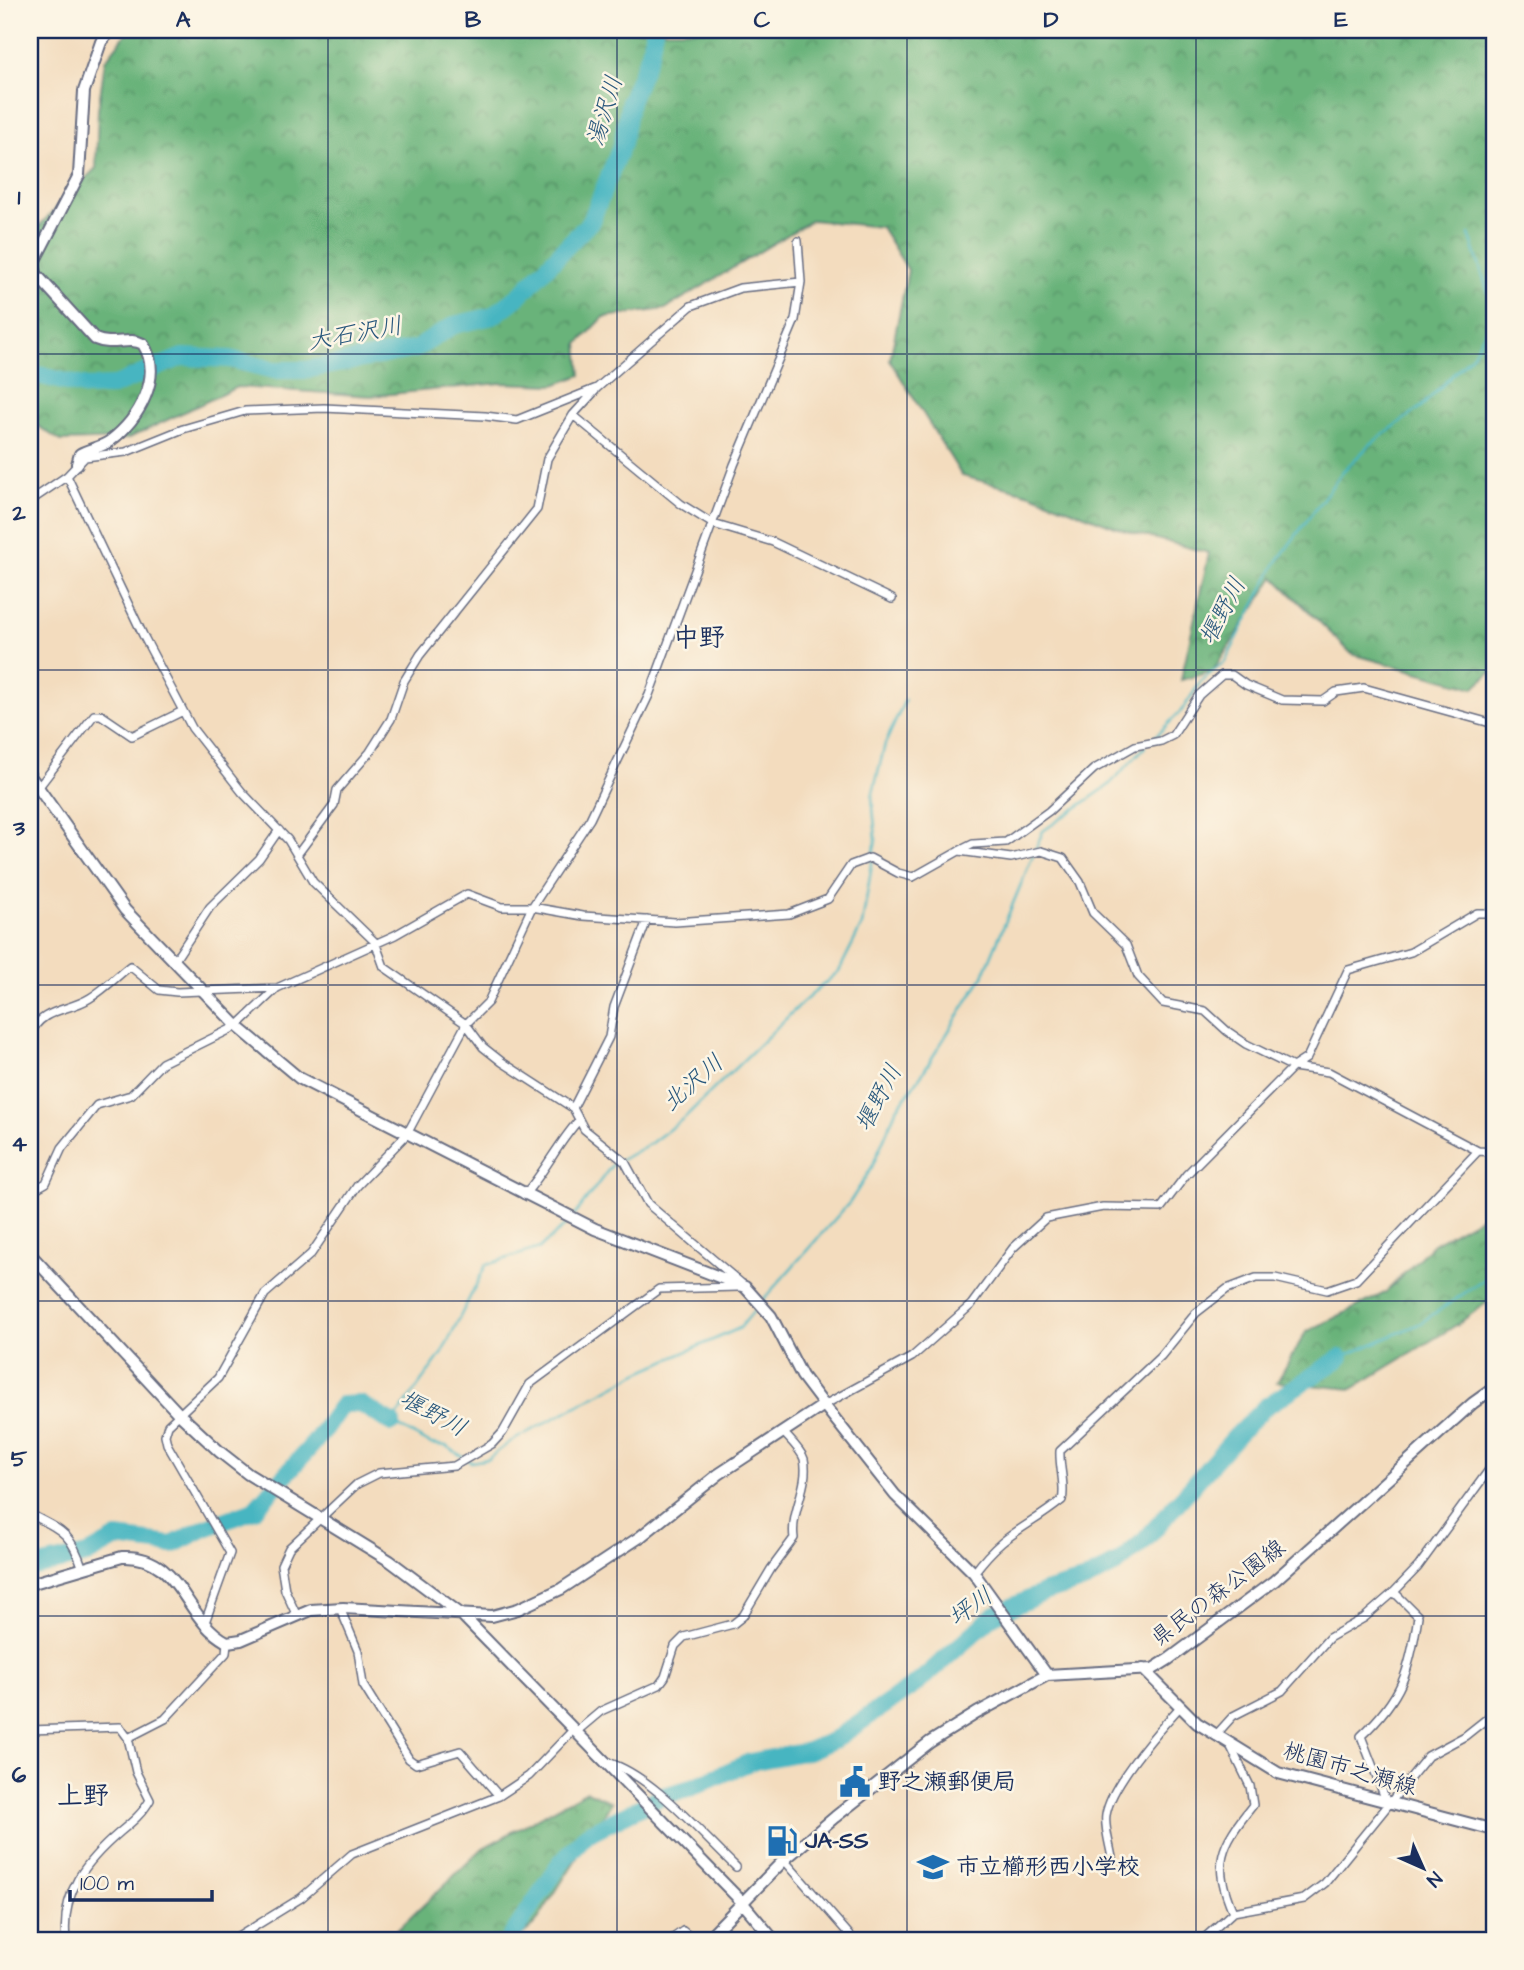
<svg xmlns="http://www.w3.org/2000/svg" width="1524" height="1970" font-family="'Architects Daughter','Klee One',sans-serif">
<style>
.forest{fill:url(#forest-crowns);stroke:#42716c;stroke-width:2}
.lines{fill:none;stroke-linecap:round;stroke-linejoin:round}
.stream{stroke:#47b5c1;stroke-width:2.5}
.river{stroke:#47b5c1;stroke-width:18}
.street-casing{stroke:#676c80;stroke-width:10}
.secondary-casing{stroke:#676c80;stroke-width:14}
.street{stroke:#fff;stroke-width:7}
.secondary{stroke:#fff;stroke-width:10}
.grid{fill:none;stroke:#1b2f5e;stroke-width:2;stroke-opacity:0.55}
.labels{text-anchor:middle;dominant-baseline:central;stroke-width:5;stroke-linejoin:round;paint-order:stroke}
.street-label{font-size:23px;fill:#1b2f5e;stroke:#fcf5e5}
.poi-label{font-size:23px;font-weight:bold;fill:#1b2f5e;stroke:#fcf5e5;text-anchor:start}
.water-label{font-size:24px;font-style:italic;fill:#28577c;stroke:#fcf5e5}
.quarter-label{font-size:26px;font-weight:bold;fill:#1b2f5e;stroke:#fcf5e5}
.neatline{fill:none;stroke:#1b2f5e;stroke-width:2.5}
.grid-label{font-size:23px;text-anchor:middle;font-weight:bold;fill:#1b2f5e}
</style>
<defs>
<pattern id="forest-crowns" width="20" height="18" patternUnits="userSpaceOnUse" patternTransform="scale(1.75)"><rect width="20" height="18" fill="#69b37a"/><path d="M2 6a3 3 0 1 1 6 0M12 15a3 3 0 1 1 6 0" fill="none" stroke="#569267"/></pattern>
</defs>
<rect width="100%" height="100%" fill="#fcf5e5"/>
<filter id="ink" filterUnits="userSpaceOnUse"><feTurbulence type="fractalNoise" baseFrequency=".0143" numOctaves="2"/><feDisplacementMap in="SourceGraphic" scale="14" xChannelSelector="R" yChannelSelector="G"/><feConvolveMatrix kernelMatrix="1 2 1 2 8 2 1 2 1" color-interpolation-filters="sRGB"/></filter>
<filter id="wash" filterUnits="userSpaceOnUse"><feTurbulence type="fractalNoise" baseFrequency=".00686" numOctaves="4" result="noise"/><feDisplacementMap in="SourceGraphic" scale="28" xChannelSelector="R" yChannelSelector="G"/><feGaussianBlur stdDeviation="1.57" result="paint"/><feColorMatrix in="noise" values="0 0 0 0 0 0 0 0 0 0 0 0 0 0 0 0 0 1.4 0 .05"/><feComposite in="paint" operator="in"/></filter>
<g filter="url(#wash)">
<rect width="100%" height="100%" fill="#f3dcbe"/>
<path class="forest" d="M 129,30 L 1494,30 L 1494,669 L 1474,688 L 1352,654 L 1274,577 L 1213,671 L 1181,680 L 1209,553 L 1123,530 L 1031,494 L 962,476 L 890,360 L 908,270 L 881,227 L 812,220 L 665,309 L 604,317 L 578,344 L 581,375 L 554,385 L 501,383 L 371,396 L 237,387 L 127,439 L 61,441 L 30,421 L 30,235 L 96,168 L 98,110 L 105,61 Z
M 1494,1210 L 1494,1297 L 1458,1324 L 1352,1389 L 1277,1382 L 1306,1332 L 1385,1293 L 1433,1244 Z
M 587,1791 L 612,1802 L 535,1924 L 516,1940 L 387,1940 L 483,1848 Z"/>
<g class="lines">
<path class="stream" d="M 1152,740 L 1183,709 L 1201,681 L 1225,662 L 1276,563 L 1343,471 L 1372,443 L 1422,406 L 1473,354 L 1490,322 L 1493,307 L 1469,234
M 574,1216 L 612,1165 L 651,1143 L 684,1118 L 802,1003 L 839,971 L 862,925 L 876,839 L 872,797 L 885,744 L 905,700
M 570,1221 L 540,1248 L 486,1265 L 442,1353 L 392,1423 L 431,1444 L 446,1446 L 471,1462 L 488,1459 L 510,1442 L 638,1373 L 740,1328 L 757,1307
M 761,1302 L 850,1202 L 872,1167 L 896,1110 L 922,1074 L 983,976 L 1043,831 L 1108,786 L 1145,747
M 1340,1358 L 1419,1324 L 1494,1273"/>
<path class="river" d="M 30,373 L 87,387 L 113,386 L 182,357 L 230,359 L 274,370 L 305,370 L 416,349 L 454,325 L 493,316 L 519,296 L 591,221 L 622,144 L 630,101 L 650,53 L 654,30
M 30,1568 L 87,1555 L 117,1538 L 172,1545 L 205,1528 L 254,1510 L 314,1443 L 342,1405 L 360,1404 L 392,1423
M 509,1940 L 562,1861 L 587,1834 L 663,1796 L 688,1789 L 750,1762 L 808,1751 L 834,1740 L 920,1681 L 994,1615 L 1045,1592 L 1086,1580 L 1118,1563 L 1145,1540 L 1236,1436 L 1265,1407 L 1340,1358"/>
</g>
</g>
<g filter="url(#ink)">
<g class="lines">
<defs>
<path id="street" d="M 595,391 L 573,415 L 681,504 L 713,524 L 773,542 L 892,599
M 67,476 L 143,635 L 192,728 L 242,792 L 288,840 L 313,882 L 375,942 L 384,967 L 466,1024 L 483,1047 L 502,1062 L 573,1108 L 584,1129 L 625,1162 L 648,1204 L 741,1283
M 30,501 L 67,476 L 85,457 L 126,452 L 183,429 L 245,411 L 324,408 L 485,416 L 517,420 L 597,388 L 691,306 L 740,288 L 801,282
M 38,788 L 94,715 L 101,715 L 132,736 L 183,711
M 959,851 L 973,844 L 1006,842 L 1049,811 L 1094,769 L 1135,746 L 1161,741 L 1173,735 L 1199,695 L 1222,675 L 1232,675 L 1246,685 L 1282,700 L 1323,701 L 1336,692 L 1364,688 L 1494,724
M 297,855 L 334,805 L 337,790 L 370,752 L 391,719 L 404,681 L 420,655 L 537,509 L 547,459 L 573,415
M 175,960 L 210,907 L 259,859 L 279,830
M 30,1035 C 42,1007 68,1012 90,998 C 105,989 117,976 130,966 L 159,990 L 177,992 L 277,988 L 395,935 L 467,894 L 502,907 L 532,907 L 583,916 L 675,922 L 789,914 L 828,899 L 851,865 L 870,858 L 898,873 L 913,877 L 959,851 L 1011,858 L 1041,851 L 1063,858 L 1080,882 L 1093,913 L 1126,945 L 1138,976 L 1163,1003 L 1205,1011 L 1227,1031 L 1246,1044 L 1293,1067 L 1329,1072 L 1478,1151 L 1494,1152
M 573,1108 L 609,1037 L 614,1007 L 647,920
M 30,1192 L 46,1183 L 62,1148 L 97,1105 L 131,1095 L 162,1063 L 237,1026 L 276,989
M 524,1195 C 545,1172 558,1143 579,1120
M 824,1405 L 912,1357 L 971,1305 L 1013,1248 L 1046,1218 L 1103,1207 L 1161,1208 L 1186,1175 L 1293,1067 L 1307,1058 L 1348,970 L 1411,952 L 1477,913 L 1494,913
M 30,1514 C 63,1531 71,1533 83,1569
M 974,1573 C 1004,1532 1026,1529 1062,1500 C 1066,1488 1059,1467 1060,1451 L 1161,1356 L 1196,1313 L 1227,1289 L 1256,1278 L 1275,1278 L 1327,1290 L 1356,1280 L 1478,1151
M 340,1608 L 358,1651 L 363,1685 L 409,1759 L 416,1764 L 460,1751 L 499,1796
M 296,1614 L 285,1590 L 281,1565 L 289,1548 L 357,1484 L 379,1473 L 454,1466 L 492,1444 L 503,1432 L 530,1384 L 659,1289 L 739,1287
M 204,1625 L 230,1553 L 167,1444 L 165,1435 L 168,1425 L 218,1378 L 265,1294 L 311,1254 L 357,1186 L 407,1134 L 466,1024 L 488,1002 L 532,907 L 590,819 L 649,695 L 734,465 L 795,320 L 801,282 L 798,241
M 30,1730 L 120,1727 L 128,1738 L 165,1719 L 226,1653 L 227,1642
M 576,1732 L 601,1711 L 659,1685 L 665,1677 L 675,1646 L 684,1637 L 733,1624 L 743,1616 L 771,1569 L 794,1538 C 790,1512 810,1485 804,1459 C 801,1450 789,1439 783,1432
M 1215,1736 L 1233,1716 L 1282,1691 L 1329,1638 L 1364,1618 L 1394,1592 L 1418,1567 L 1494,1463
M 1230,1745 L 1250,1786 L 1253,1805 C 1220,1846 1212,1863 1233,1912
M 607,1762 C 652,1775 701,1834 736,1867
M 1387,1803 L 1361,1736 C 1402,1698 1410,1671 1418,1616 L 1394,1592
M 1112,1858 C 1110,1845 1104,1827 1106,1815 C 1111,1784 1158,1731 1179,1708
M 784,1860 L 854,1940
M 66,1940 C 61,1892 85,1862 120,1832 C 131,1823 143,1813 150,1800 L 136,1772 L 128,1738
M 83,1940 L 106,1940
M 233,1940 L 301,1898 L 352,1854 L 499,1796 L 529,1776 L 574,1729
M 670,1940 L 683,1931 L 694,1940
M 1202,1940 L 1233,1912 L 1304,1899 L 1325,1883 L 1428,1756 L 1465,1736 L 1494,1713"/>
<path id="secondary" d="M 77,464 L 80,454 C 89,449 102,447 110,441 C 138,420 164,377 143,344 C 129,336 113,347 95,339 L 36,274 L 34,262 L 79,175 L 84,91 L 101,42 L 111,30
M 30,776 L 125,910 L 237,1026 L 299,1078 L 595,1229 L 745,1287 L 771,1316 L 802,1376 L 824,1405 L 895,1495 L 974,1573 L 1047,1675
M 30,1254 L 178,1413 L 220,1452 L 248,1474 L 390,1561 L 462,1615 L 741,1901 L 774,1940
M 30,1584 L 122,1557 C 182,1554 182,1618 227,1642 L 241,1640 L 311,1610 L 343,1608 L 492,1616 L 518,1609 L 561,1589 L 640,1537 L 719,1474 L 824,1405
M 1143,1669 L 1197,1723 L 1278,1773 L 1494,1830
M 706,1940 L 784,1860 L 835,1817 L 930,1742 L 977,1713 L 1047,1675 L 1153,1669 L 1169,1659 L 1274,1581 L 1473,1403 L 1494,1388"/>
</defs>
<use href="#street" class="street-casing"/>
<use href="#secondary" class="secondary-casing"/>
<use href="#street" class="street"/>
<use href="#secondary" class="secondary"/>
</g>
</g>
<path class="grid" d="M 328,30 L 328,1940M 617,30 L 617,1940M 907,30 L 907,1940M 1196,30 L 1196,1940M 30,354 L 1494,354M 30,670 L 1494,670M 30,985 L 1494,985M 30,1301 L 1494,1301M 30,1616 L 1494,1616"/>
<defs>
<symbol id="civic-bare" viewBox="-9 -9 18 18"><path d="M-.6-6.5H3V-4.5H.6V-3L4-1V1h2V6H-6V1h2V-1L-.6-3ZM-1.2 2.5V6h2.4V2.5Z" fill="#1f6fb2" stroke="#fcf5e5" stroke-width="2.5" paint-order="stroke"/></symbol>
<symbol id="fuel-bare" viewBox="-9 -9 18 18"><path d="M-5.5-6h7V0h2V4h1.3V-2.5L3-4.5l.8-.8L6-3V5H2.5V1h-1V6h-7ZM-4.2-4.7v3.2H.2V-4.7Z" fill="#1f6fb2" stroke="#fcf5e5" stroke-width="2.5" paint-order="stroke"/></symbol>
<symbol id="school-bare" viewBox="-9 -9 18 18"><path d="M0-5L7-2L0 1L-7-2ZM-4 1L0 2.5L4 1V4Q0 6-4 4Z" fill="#1f6fb2" stroke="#fcf5e5" stroke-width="2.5" paint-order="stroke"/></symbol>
</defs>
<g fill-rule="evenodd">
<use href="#civic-bare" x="833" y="1760" width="44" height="44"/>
<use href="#fuel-bare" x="760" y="1819" width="44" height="44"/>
<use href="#school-bare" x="911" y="1845" width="44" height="44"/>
</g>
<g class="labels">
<g class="street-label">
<text transform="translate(1218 1593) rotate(-37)">県民の森公園線</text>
<text transform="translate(1350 1769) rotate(16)">桃園市之瀬線</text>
</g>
<g class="poi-label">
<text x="878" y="1782">野之瀬郵便局</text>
<text x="805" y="1841">JA-SS</text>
<text x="956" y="1867">市立櫛形西小学校</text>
</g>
<g class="water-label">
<text transform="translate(605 111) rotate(-73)">湯沢川</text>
<text transform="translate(355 334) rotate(-10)">大石沢川</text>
<text transform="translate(1223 611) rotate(-62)">堰野川</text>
<text transform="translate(693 1083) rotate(-41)">北沢川</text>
<text transform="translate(879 1098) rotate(-62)">堰野川</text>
<text transform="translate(433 1414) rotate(28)">堰野川</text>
<text transform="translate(971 1607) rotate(-36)">坪川</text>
</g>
<g class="quarter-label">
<text x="699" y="638">中野</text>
<text x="83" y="1796">上野</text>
</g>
</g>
<rect width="1524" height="1970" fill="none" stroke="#fcf5e5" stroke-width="77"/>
<g transform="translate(1423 1868) rotate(135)" stroke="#fcf5e5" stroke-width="5" paint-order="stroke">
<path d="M0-5L12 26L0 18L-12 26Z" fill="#1b2f5e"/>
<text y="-10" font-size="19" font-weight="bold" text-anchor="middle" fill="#1b2f5e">N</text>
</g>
<path d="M70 1890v10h142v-10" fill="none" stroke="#1b2f5e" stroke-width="3.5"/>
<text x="80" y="1890" font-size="21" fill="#1b2f5e" stroke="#fcf5e5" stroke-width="5" paint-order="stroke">100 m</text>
<rect x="38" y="38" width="1448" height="1894" class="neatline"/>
<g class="grid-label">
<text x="183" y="27">A</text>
<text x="473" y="27">B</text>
<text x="762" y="27">C</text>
<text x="1051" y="27">D</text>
<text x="1341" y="27">E</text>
<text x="19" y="204">1</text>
<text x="19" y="520">2</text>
<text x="19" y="835">3</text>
<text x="19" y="1151">4</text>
<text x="19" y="1466">5</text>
<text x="19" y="1782">6</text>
</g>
</svg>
